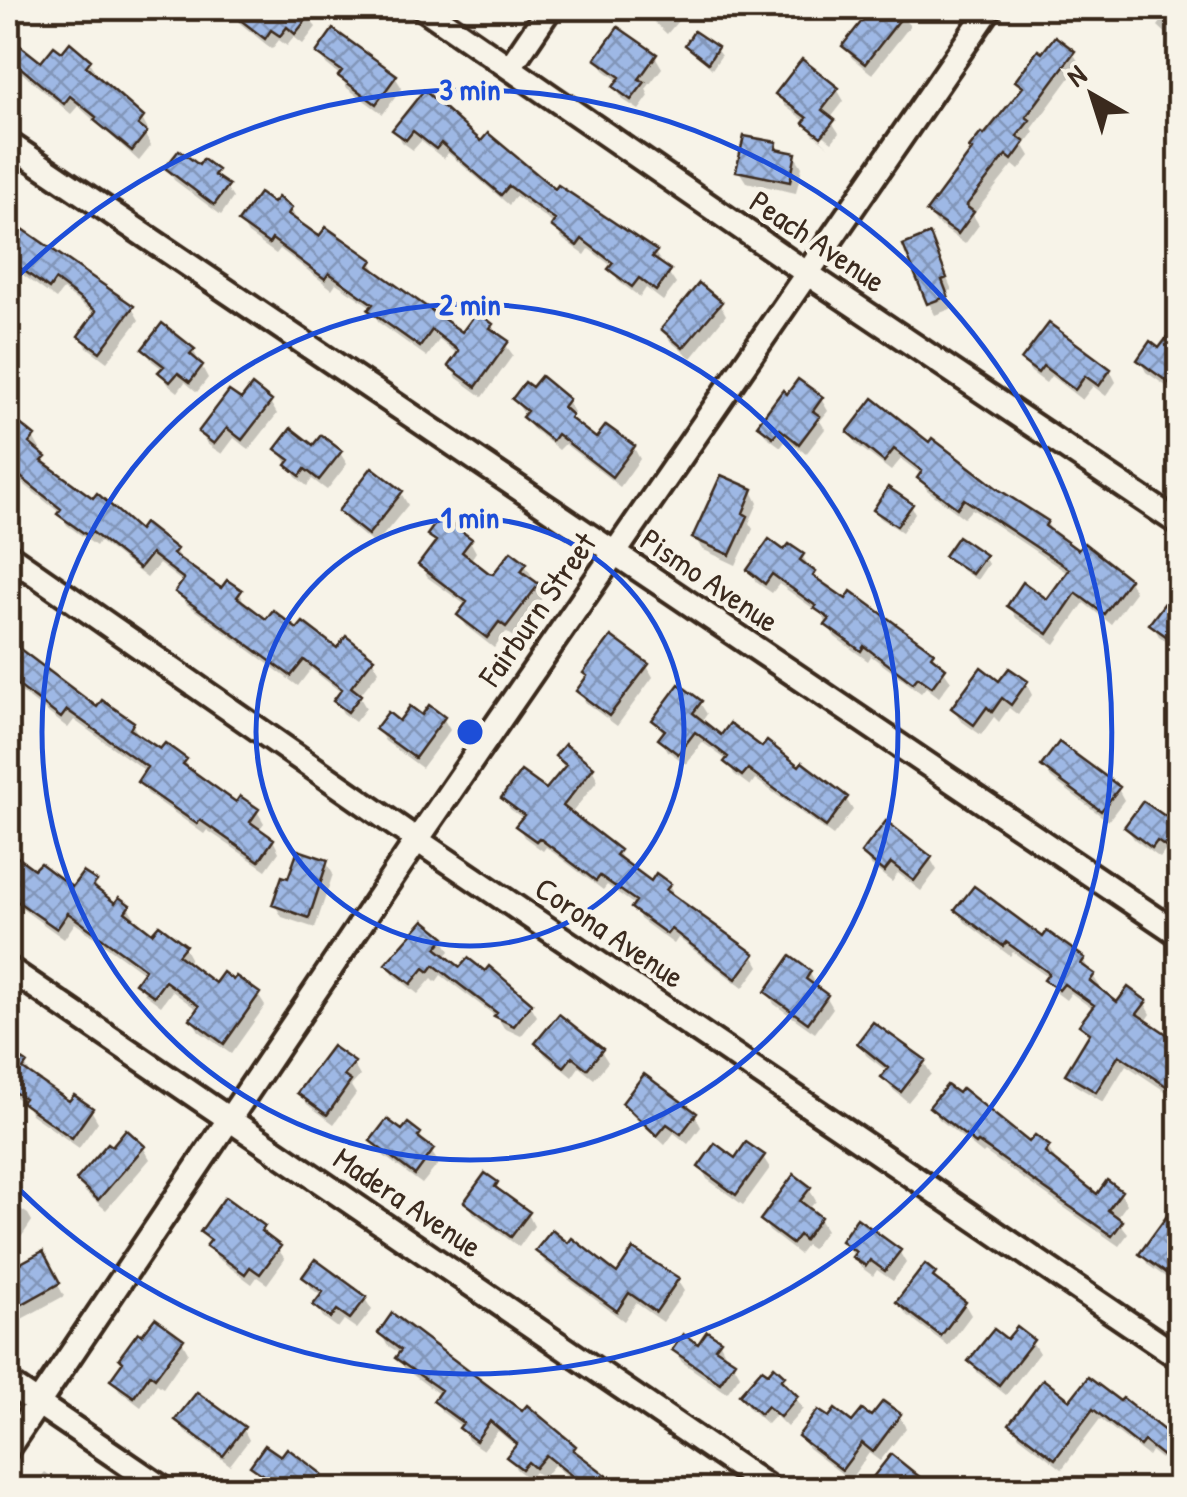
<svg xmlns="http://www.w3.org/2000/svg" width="1187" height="1497" font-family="'Patrick Hand',sans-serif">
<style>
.shadow{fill:#0003}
.building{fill:url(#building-cross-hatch);stroke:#3b2a1e;stroke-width:2.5}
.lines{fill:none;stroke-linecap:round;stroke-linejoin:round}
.minor-casing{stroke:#3b2a1e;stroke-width:30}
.minor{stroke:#f7f3e8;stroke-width:22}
.ring{fill:none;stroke:#1d4ed8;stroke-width:5}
.labels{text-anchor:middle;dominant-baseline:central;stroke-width:9;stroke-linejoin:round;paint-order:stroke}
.street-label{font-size:32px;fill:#3b2a1e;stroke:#f7f3e8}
.centre{fill:#1d4ed8;stroke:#f7f3e8;stroke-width:5}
.ring-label{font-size:30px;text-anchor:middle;font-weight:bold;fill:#1d4ed8;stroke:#f7f3e8;stroke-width:9;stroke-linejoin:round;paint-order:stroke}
</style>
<defs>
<pattern id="building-cross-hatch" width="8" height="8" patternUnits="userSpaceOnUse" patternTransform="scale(2.5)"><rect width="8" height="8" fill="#9eb8e5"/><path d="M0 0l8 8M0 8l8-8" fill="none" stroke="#8296b9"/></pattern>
</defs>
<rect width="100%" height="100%" fill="#f7f3e8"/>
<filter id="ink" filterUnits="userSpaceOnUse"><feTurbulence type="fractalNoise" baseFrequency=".01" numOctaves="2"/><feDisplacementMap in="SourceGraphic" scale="20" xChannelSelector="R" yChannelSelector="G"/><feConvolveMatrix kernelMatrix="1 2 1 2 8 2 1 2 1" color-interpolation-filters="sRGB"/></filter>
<g filter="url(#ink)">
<path class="shadow" d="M 229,8 L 299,8 L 316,27 L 303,44 L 294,37 L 287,46 L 279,40 L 272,49 L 236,20 Z
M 639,8 L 689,8 L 667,34 Z
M 873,8 L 894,8 L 910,26 L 872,74 L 852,58 L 845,46 Z
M 1164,18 L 1179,32 L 1173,40 L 1158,26 Z
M 8,32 L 16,45 L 42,65 L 62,55 L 89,62 L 96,73 L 93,76 L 142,119 L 148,130 L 145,135 L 151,146 L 139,161 L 78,106 L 71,114 L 22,73 L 17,79 L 8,72 Z
M 688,45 L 716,49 L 721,56 L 712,69 Z
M 319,53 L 395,77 L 402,88 L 383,114 L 347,88 L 341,76 L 326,64 Z
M 1073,53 L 1080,64 L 1032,129 L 1034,133 L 1024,146 L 1030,156 L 1019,170 L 1013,165 L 973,215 L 979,225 L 965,244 L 936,223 L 929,212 L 1023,90 L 1018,82 Z
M 655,56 L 662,68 L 646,89 L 649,96 L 639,110 L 622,99 L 616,87 L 620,82 L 604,70 L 598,59 Z
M 837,89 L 844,101 L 830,119 L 839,133 L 832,142 L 812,126 L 812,132 L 829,147 L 813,134 L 805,121 L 785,106 L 778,94 Z
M 424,94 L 481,144 L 655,253 L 676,284 L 663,301 L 646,288 L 640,297 L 618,281 L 613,267 L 589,249 L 585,255 L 561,238 L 555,225 L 516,196 L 509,205 L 448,153 L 444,159 L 421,141 L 413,150 L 402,142 L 396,130 Z
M 775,145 L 780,153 L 795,156 L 802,167 L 796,193 L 746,182 L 739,171 Z
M 168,169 L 216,172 L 233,198 L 221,215 L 174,180 Z
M 274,207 L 291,209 L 297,221 L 320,239 L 371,262 L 378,273 L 463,336 L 491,325 L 513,355 L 483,397 L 457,378 L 451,367 L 459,355 L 439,340 L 427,357 L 378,322 L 373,308 L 336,283 L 332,289 L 280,249 L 276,254 L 248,234 L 241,222 Z
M 929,237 L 952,290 L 947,292 L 953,308 L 935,315 L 929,303 Z
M 8,241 L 132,308 L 139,320 L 107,362 L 87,347 L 81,336 L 96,315 L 63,290 L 56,299 L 8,264 Z
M 720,304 L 726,315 L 691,358 L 670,341 L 664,329 Z
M 1180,324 L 1179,395 L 1146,372 L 1140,360 L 1160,351 Z
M 145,349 L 193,350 L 208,378 L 197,392 L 185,382 L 178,392 L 168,384 L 162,373 L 164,370 L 152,361 Z
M 1024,361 L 1110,370 L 1116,382 L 1106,396 L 1093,386 L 1082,400 L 1051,376 L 1046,383 L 1031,372 Z
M 515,399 L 567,401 L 574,412 L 571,417 L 575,425 L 597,441 L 634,448 L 640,459 L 620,487 L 565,444 L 559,450 L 532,428 Z
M 821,399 L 828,411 L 820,421 L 825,429 L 806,454 L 787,439 L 781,447 L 766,436 L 760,425 Z
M 270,402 L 277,414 L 249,450 L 234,438 L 222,454 L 207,444 L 201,432 L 241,403 Z
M 13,421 L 33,437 L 40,449 L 37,453 L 51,471 L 140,533 L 175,550 L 183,564 L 222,591 L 240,592 L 245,606 L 266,622 L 298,632 L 337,652 L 372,659 L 379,671 L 359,696 L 366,708 L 355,722 L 343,713 L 336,701 L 342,693 L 311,669 L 298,686 L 185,603 L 178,592 L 184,583 L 159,564 L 147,578 L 99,541 L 96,546 L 67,525 L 60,513 L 20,481 L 14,489 L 8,484 L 8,429 Z
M 850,432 L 929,445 L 1047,523 L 1054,535 L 1079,554 L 1129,580 L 1135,592 L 1111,624 L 1084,603 L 1055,644 L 1016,618 L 1010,606 L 1048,602 L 1069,574 L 972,509 L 964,518 L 927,490 L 920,478 L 922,475 L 901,459 L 891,471 L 856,444 Z
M 314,448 L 340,453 L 347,464 L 327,490 L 312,479 L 307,486 L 296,477 L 278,449 Z
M 752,491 L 758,503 L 749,523 L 753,529 L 736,565 L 702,549 L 695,538 Z
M 401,493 L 408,505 L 375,545 L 347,522 L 341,511 Z
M 911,506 L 915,513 L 902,532 L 880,518 L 876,510 Z
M 430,535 L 470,541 L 476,552 L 470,561 L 488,575 L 494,576 L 525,565 L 532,576 L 529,580 L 543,597 L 513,637 L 506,632 L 494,648 L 467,627 L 460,616 L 467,606 L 427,577 L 421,565 L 436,544 Z
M 784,554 L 802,556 L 821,584 L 932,654 L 951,681 L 939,697 L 926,687 L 921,693 L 871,656 L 868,661 L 835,637 L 821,614 L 779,584 L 772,593 L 756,582 L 750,570 Z
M 947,556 L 984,557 L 988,564 L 977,580 L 951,563 Z
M 1180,612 L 1180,651 L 1159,636 L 1152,624 Z
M 8,646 L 97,711 L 132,724 L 139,736 L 161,753 L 185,761 L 193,774 L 237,806 L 257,811 L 264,823 L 258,831 L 273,840 L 279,852 L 266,870 L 207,830 L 204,834 L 147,793 L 140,782 L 147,772 L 74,720 L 68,728 L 8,682 Z
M 647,666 L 653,677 L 617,726 L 586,703 L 579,691 Z
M 1026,683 L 1032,695 L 1018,715 L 1009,708 L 999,722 L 994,717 L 981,735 L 960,720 L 954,708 L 1000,685 Z
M 700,703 L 707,714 L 701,723 L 722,739 L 763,750 L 846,799 L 853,810 L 833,836 L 755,779 L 750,786 L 734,774 L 728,761 L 702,742 L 686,764 L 668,751 L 661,739 L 665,735 L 655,721 Z
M 423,718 L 443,718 L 450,730 L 422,768 L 385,741 L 378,730 Z
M 558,757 L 592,769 L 598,780 L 570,815 L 618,851 L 624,862 L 651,884 L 669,886 L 675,897 L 753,955 L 759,966 L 743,988 L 678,938 L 674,944 L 640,919 L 636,906 L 607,885 L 603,890 L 546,847 L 543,851 L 524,837 L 518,826 L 524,819 L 510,809 L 504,798 L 546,792 L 565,769 Z
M 1044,766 L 1118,789 L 1124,800 L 1108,821 L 1051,778 Z
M 1180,816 L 1180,862 L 1165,851 L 1160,858 L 1134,839 L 1127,828 Z
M 8,853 L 35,873 L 73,891 L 95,883 L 101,895 L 115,906 L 128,907 L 135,918 L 133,921 L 153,936 L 184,947 L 190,958 L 186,964 L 216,987 L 258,995 L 265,1006 L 231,1054 L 199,1031 L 192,1019 L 199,1011 L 172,991 L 161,1006 L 145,994 L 138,983 L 145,974 L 75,923 L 64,939 L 21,908 L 15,895 L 8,889 Z
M 864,854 L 930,858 L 937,870 L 921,891 L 898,873 L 892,882 L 870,865 Z
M 326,862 L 333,874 L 315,928 L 282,917 L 275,905 L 290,881 Z
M 958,910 L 1043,940 L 1083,960 L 1100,987 L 1098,990 L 1118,1005 L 1145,1003 L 1151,1014 L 1145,1023 L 1180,1047 L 1180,1101 L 1126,1065 L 1103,1102 L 1075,1085 L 1068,1074 L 1089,1036 L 1082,1025 L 1094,1010 L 1071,993 L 1066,1000 L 1054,991 L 1049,978 L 1013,952 L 1010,956 L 965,922 Z
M 443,939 L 450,951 L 444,958 L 461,971 L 530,1004 L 537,1016 L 521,1036 L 504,1028 L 498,1018 L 441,975 L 436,982 L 432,978 L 418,994 L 394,975 L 388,964 Z
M 809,972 L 816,984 L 813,987 L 826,996 L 833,1008 L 815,1033 L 774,1004 L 768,992 Z
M 538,1043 L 601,1051 L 608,1062 L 594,1079 L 579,1067 L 572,1077 L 545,1055 Z
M 860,1043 L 924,1062 L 931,1074 L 908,1102 L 891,1088 L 884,1077 L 888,1072 L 866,1055 Z
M 8,1052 L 25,1065 L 32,1076 L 70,1105 L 91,1110 L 98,1122 L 79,1148 L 31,1114 L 25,1104 L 8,1092 Z
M 353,1064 L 360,1076 L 351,1086 L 356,1094 L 334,1124 L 307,1104 L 300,1093 Z
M 625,1104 L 695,1115 L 701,1127 L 688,1144 L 674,1133 L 665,1145 L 632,1115 Z
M 932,1108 L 1030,1146 L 1048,1148 L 1055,1159 L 1053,1162 L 1098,1197 L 1120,1193 L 1127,1204 L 1116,1219 L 1128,1234 L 1119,1246 L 985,1152 L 983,1154 L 939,1119 Z
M 403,1134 L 419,1134 L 439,1163 L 422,1184 L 380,1153 L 373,1141 Z
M 143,1147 L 150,1159 L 106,1210 L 85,1192 L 79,1181 Z
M 763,1157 L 770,1168 L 743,1205 L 707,1179 L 701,1167 Z
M 496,1184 L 504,1197 L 528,1214 L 534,1226 L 519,1247 L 474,1214 L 467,1202 Z
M 809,1189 L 816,1201 L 808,1210 L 819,1219 L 826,1230 L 812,1249 L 806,1245 L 799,1254 L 769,1231 L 763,1220 Z
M 8,1201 L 28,1214 L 32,1221 L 22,1236 L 8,1227 Z
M 1180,1216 L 1180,1287 L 1148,1265 L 1142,1254 Z
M 263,1228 L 285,1259 L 267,1284 L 257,1277 L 252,1284 L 216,1257 L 203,1232 Z
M 844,1241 L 899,1251 L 906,1263 L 893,1281 L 877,1270 L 873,1276 L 862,1268 Z
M 538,1251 L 617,1277 L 677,1280 L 684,1291 L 663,1322 L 636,1303 L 624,1321 L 545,1262 Z
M 42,1255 L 64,1296 L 18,1321 L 8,1302 L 8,1273 Z
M 934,1275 L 941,1286 L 964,1303 L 971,1315 L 948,1346 L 906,1314 L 899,1303 Z
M 305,1277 L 365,1299 L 372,1310 L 357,1329 L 344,1320 L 338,1328 L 323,1317 L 316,1306 L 323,1297 L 312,1289 Z
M 381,1333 L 522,1414 L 574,1448 L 580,1459 L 617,1486 L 622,1480 L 635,1490 L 573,1490 L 577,1484 L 554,1465 L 543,1478 L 535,1472 L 529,1479 L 516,1469 L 510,1457 L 518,1448 L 498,1431 L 483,1450 L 468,1440 L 462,1427 L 442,1412 L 436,1401 L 440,1395 L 405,1369 L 398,1358 L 401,1354 L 387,1345 Z
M 182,1341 L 188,1352 L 163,1388 L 157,1384 L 141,1407 L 120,1391 L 113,1380 Z
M 719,1341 L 725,1353 L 723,1356 L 733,1363 L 740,1375 L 727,1393 L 682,1362 L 675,1351 Z
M 1032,1342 L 1039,1353 L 1006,1395 L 978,1373 L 972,1362 L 1007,1343 Z
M 783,1377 L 803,1409 L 787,1427 L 775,1415 L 767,1424 L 748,1407 L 742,1395 Z
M 1088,1380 L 1172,1446 L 1161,1459 L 1151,1451 L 1148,1456 L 1100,1419 L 1062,1469 L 1019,1436 L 1012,1424 L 1070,1403 Z
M 899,1416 L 906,1428 L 880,1461 L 869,1453 L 850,1480 L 808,1448 L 801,1437 L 829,1421 L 853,1425 Z
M 178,1421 L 243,1428 L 249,1440 L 230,1465 L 185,1432 Z
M 281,1459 L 320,1475 L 327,1487 L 268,1490 L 253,1466 Z
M 45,1472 L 69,1490 L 30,1490 Z"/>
<path class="building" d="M 225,8 L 303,8 L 311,14 L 295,34 L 287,27 L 280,36 L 271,30 L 265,39 Z
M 846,8 L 898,8 L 905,13 L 865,64 L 842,46 L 862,21 Z
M 618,27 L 657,54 L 639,79 L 645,82 L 631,100 L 613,87 L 620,77 L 595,59 Z
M 333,29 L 397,75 L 376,104 L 338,76 L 342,71 L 316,53 Z
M 694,31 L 718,47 L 708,63 L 685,45 Z
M 8,36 L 41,62 L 54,46 L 62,52 L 70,42 L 91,60 L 86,66 L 144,117 L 138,125 L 147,132 L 132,151 L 94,120 L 96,117 L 70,96 L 64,104 L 8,57 Z
M 1055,36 L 1075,51 L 1026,117 L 1030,120 L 1017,136 L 1025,142 L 1012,160 L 1006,155 L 966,206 L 974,212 L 958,234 L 926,212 L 972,150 L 969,148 L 981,133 L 984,135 L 1023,87 L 1015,81 L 1038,50 L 1042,53 Z
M 802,59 L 839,88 L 822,110 L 835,120 L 821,137 L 803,123 L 807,118 L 775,94 Z
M 424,90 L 481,141 L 488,133 L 555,189 L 558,185 L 657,251 L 652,257 L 671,270 L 656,291 L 639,278 L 632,287 L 608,269 L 613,263 L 582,239 L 577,246 L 551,226 L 555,220 L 509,186 L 501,195 L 441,143 L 436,149 L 413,131 L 406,140 L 392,130 Z
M 744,136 L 777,142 L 776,149 L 796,153 L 790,182 L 736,171 Z
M 179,150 L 199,165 L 203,159 L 218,170 L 214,175 L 229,185 L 214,205 L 165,168 Z
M 259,193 L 273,203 L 278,197 L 292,208 L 288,214 L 319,236 L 326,227 L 373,260 L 369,266 L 462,332 L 477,312 L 493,324 L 490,328 L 509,341 L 476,387 L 448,366 L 459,351 L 432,330 L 420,347 L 368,310 L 373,304 L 329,273 L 325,279 L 272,239 L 269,244 L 238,222 Z
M 20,227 L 134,306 L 100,352 L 78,336 L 96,311 L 55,280 L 49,289 L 8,259 L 8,244 Z
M 930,234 L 947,278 L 942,280 L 948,296 L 927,304 L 903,245 Z
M 699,283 L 722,302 L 683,348 L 661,329 Z
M 1180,320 L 1180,375 L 1172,385 L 1137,360 L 1150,341 L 1159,348 Z
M 162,323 L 195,349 L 190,354 L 203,365 L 190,382 L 178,373 L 170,382 L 158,372 L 164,366 L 142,349 Z
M 1049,323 L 1111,369 L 1099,386 L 1085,376 L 1075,390 L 1043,366 L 1038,373 L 1021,360 Z
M 541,376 L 569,399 L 563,407 L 572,415 L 570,418 L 596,438 L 606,425 L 635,446 L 612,477 L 557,434 L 552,441 L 522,417 L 527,411 L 512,399 L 525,382 L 532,387 Z
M 798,379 L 823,397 L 813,411 L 820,416 L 799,444 L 780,429 L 773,437 L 757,425 L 783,390 L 787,394 Z
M 252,385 L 272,401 L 242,440 L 227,428 L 214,444 L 198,432 L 229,391 L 241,399 Z
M 873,398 L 929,442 L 932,438 L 998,489 L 1048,521 L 1045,526 L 1078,550 L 1084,543 L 1130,579 L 1104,614 L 1076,593 L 1048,634 L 1007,606 L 1023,582 L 1047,599 L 1069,569 L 964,499 L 957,508 L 917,478 L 922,471 L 894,449 L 884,462 L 847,432 Z
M 8,414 L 35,436 L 29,443 L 46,457 L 42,461 L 93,498 L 97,493 L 139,530 L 144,523 L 177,549 L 173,554 L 221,588 L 227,580 L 242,590 L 237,597 L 266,619 L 273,610 L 297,629 L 303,622 L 337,648 L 346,636 L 374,658 L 351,687 L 361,695 L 348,712 L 333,701 L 342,689 L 304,660 L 291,676 L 175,592 L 184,579 L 151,554 L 139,569 L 92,532 L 88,536 L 57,514 L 61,509 L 8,467 Z
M 291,428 L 313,445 L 321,435 L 342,451 L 319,480 L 305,469 L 300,476 L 286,465 L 290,460 L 275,449 Z
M 372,467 L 403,491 L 368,535 L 338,511 Z
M 721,475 L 753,489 L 743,513 L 748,516 L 730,555 L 692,538 Z
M 888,487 L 913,504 L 897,526 L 873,510 Z
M 441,516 L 472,539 L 462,552 L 489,573 L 493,574 L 511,551 L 527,563 L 521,571 L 539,584 L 506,627 L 499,622 L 487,638 L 457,615 L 467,602 L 418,565 L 436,541 L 427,535 Z
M 958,536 L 986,555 L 972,574 L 944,556 Z
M 769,539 L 784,550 L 789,544 L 804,554 L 800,560 L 816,572 L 813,576 L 846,599 L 851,591 L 934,652 L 931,656 L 946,668 L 932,687 L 918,677 L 913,683 L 864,646 L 861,651 L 825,625 L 830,619 L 814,608 L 816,606 L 772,574 L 765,584 L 747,570 Z
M 1167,600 L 1180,609 L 1180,646 L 1149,624 Z
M 611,636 L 649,664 L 609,716 L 576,691 L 587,676 L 583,673 Z
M 8,640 L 97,707 L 102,700 L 134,722 L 130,729 L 160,749 L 165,743 L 187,759 L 183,764 L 236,802 L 240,796 L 259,809 L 250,822 L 274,839 L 259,861 L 200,820 L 197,824 L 137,782 L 147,767 L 67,710 L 61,718 L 8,678 Z
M 981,667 L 999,681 L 1009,668 L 1028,681 L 1011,705 L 1002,698 L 992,712 L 987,707 L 974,725 L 951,708 Z
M 679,684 L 702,701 L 693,713 L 721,735 L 730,723 L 762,747 L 767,741 L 799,766 L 802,762 L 848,797 L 826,827 L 748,769 L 742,776 L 724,762 L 728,757 L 695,732 L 678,754 L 658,739 L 665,730 L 652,720 Z
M 429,705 L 445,717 L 415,758 L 375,729 L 388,712 L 399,721 L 410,706 L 422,715 Z
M 1059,742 L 1120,787 L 1101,811 L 1041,766 Z
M 565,744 L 594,767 L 563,806 L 620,850 L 616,855 L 651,881 L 656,873 L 671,884 L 666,890 L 755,954 L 736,979 L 671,929 L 667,934 L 631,908 L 636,901 L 600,876 L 596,881 L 539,838 L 536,841 L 515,826 L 524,815 L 501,798 L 521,771 L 546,789 L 566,765 L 555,756 Z
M 1180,796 L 1180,857 L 1157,841 L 1152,848 L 1124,827 L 1143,801 L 1165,816 Z
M 886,821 L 932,857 L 914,881 L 891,863 L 884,872 L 861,853 Z
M 8,850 L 34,869 L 40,863 L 72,887 L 83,872 L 97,881 L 93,886 L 115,903 L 119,897 L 130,905 L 125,912 L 152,933 L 159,925 L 186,945 L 178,955 L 215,983 L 223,972 L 233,980 L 236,976 L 260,993 L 224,1044 L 190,1019 L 199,1006 L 165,981 L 154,996 L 135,983 L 145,969 L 68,913 L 57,929 L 11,897 L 16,890 L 8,885 Z
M 298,850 L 328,860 L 309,918 L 272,905 L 282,876 L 288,878 Z
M 974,886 L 1043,937 L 1047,931 L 1085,958 L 1081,964 L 1095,974 L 1090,981 L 1117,1002 L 1128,987 L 1147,1001 L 1137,1014 L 1180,1043 L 1180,1095 L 1119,1055 L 1096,1092 L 1065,1074 L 1090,1033 L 1079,1025 L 1094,1005 L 1064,984 L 1059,990 L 1044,980 L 1049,973 L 1006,942 L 1003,946 L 955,910 Z
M 424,920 L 445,937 L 436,948 L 460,967 L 468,958 L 485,971 L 489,966 L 532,1003 L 514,1026 L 494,1016 L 497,1013 L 434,965 L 429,972 L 424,968 L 411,984 L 385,964 Z
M 790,956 L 811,971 L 806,979 L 828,995 L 808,1023 L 765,992 Z
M 559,1014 L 603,1049 L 587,1069 L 572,1057 L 564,1067 L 535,1043 Z
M 873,1022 L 926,1060 L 901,1092 L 881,1077 L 888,1068 L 857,1043 Z
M 332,1046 L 355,1062 L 344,1076 L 351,1081 L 327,1115 L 297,1093 Z
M 8,1050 L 27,1063 L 23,1069 L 69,1101 L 74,1095 L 93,1108 L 72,1138 L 21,1102 L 24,1098 L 9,1089 L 8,1091 Z
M 644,1074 L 697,1113 L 681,1134 L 667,1124 L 657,1136 L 622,1103 Z
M 947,1085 L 958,1093 L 962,1088 L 1029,1142 L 1035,1135 L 1050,1146 L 1045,1153 L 1097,1194 L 1107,1180 L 1122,1191 L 1108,1210 L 1123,1221 L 1112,1236 L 978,1142 L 976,1144 L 929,1107 Z
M 387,1119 L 402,1130 L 408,1123 L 421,1133 L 418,1137 L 434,1149 L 415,1175 L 370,1141 Z
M 126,1129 L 145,1146 L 98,1200 L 76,1180 L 108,1143 L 112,1146 Z
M 746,1142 L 765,1155 L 736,1195 L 698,1167 L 715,1143 L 735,1158 Z
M 485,1173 L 498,1182 L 495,1187 L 530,1212 L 511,1237 L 464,1202 Z
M 794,1174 L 811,1187 L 800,1201 L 821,1217 L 804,1240 L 799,1235 L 792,1244 L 760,1220 Z
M 225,1197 L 265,1226 L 261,1231 L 281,1246 L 260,1274 L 250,1267 L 245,1274 L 206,1246 L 211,1240 L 200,1232 Z
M 1180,1198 L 1180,1283 L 1139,1254 Z
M 857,1218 L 901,1250 L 885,1271 L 870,1260 L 866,1266 L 852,1257 L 856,1252 L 841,1241 Z
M 552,1230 L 568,1243 L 572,1238 L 617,1273 L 633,1249 L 679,1278 L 656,1312 L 629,1293 L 617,1311 L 535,1251 Z
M 43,1251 L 60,1283 L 8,1312 L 8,1270 Z
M 315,1259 L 367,1297 L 350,1319 L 337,1310 L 331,1318 L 313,1305 L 323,1292 L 302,1277 Z
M 925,1264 L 936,1273 L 933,1277 L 966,1302 L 941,1336 L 896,1302 Z
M 392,1313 L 522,1411 L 527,1405 L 576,1446 L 573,1450 L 626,1490 L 570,1490 L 577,1480 L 546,1455 L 535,1468 L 528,1462 L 522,1469 L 506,1457 L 517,1444 L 490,1421 L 476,1441 L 459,1428 L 463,1423 L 433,1401 L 441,1390 L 395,1358 L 401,1350 L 378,1333 Z
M 155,1318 L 184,1339 L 155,1378 L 150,1374 L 134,1397 L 110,1380 L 123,1362 L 119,1358 L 138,1332 L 142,1335 Z
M 1017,1327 L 1034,1340 L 999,1385 L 968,1361 L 994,1329 L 1007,1339 Z
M 707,1331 L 721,1340 L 715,1348 L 735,1361 L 720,1383 L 672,1350 L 683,1334 L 698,1344 Z
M 774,1366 L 785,1376 L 781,1380 L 798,1396 L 780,1417 L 767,1406 L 760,1414 L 739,1395 L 762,1369 L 768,1373 Z
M 1088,1377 L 1120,1401 L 1123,1398 L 1180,1443 L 1180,1490 L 1156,1490 L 1174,1465 L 1144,1441 L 1140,1446 L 1093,1409 L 1055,1459 L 1009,1424 L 1043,1379 L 1070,1400 Z
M 197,1392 L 245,1427 L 223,1456 L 175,1420 Z
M 883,1401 L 901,1414 L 873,1452 L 862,1443 L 842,1470 L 798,1436 L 818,1410 L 829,1417 L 835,1409 L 852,1422 L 862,1410 L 871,1416 Z
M 265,1445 L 281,1456 L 287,1448 L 322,1474 L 311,1490 L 270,1490 L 261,1484 L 266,1477 L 250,1466 Z
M 891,1454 L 936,1490 L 878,1490 L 869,1482 Z"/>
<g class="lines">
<defs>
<path id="minor" d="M 423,8 L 805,272 L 1180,524
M 510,67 L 550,8
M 8,143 L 1180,935
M 8,555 L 417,840 L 1180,1358
M 8,968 L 772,1490
M 8,1383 L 165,1490
M 8,1448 L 417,840 L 990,8"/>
</defs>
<use href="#minor" class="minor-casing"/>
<use href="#minor" class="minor"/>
</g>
</g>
<g class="ring">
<circle cx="470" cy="732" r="214"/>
<circle cx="470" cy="732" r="428"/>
<path d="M8 286A642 642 0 1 1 8 1178"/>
</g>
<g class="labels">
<g class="street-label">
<text transform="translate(818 241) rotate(34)">Peach Avenue</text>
<text transform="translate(710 580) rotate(34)">Pismo Avenue</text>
<text transform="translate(537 609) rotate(-55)">Fairburn Street</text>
<text transform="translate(610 932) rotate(34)">Corona Avenue</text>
<text transform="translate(408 1202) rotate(34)">Madera Avenue</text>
</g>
</g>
<circle cx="470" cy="732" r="15" class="centre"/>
<g class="ring-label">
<text x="470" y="100">3 min</text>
<text x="470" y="315">2 min</text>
<text x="470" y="528">1 min</text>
</g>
<rect width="1187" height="1497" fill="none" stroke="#f7f3e8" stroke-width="40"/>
<rect x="20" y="20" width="1147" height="1457" fill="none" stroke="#3b2a1e" stroke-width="4" filter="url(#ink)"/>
<g transform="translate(1092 95) rotate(321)" stroke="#f7f3e8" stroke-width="8" paint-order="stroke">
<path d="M0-8L18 38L0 25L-18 38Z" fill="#3b2a1e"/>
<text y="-15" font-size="28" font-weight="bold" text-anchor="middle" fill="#3b2a1e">N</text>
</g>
</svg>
